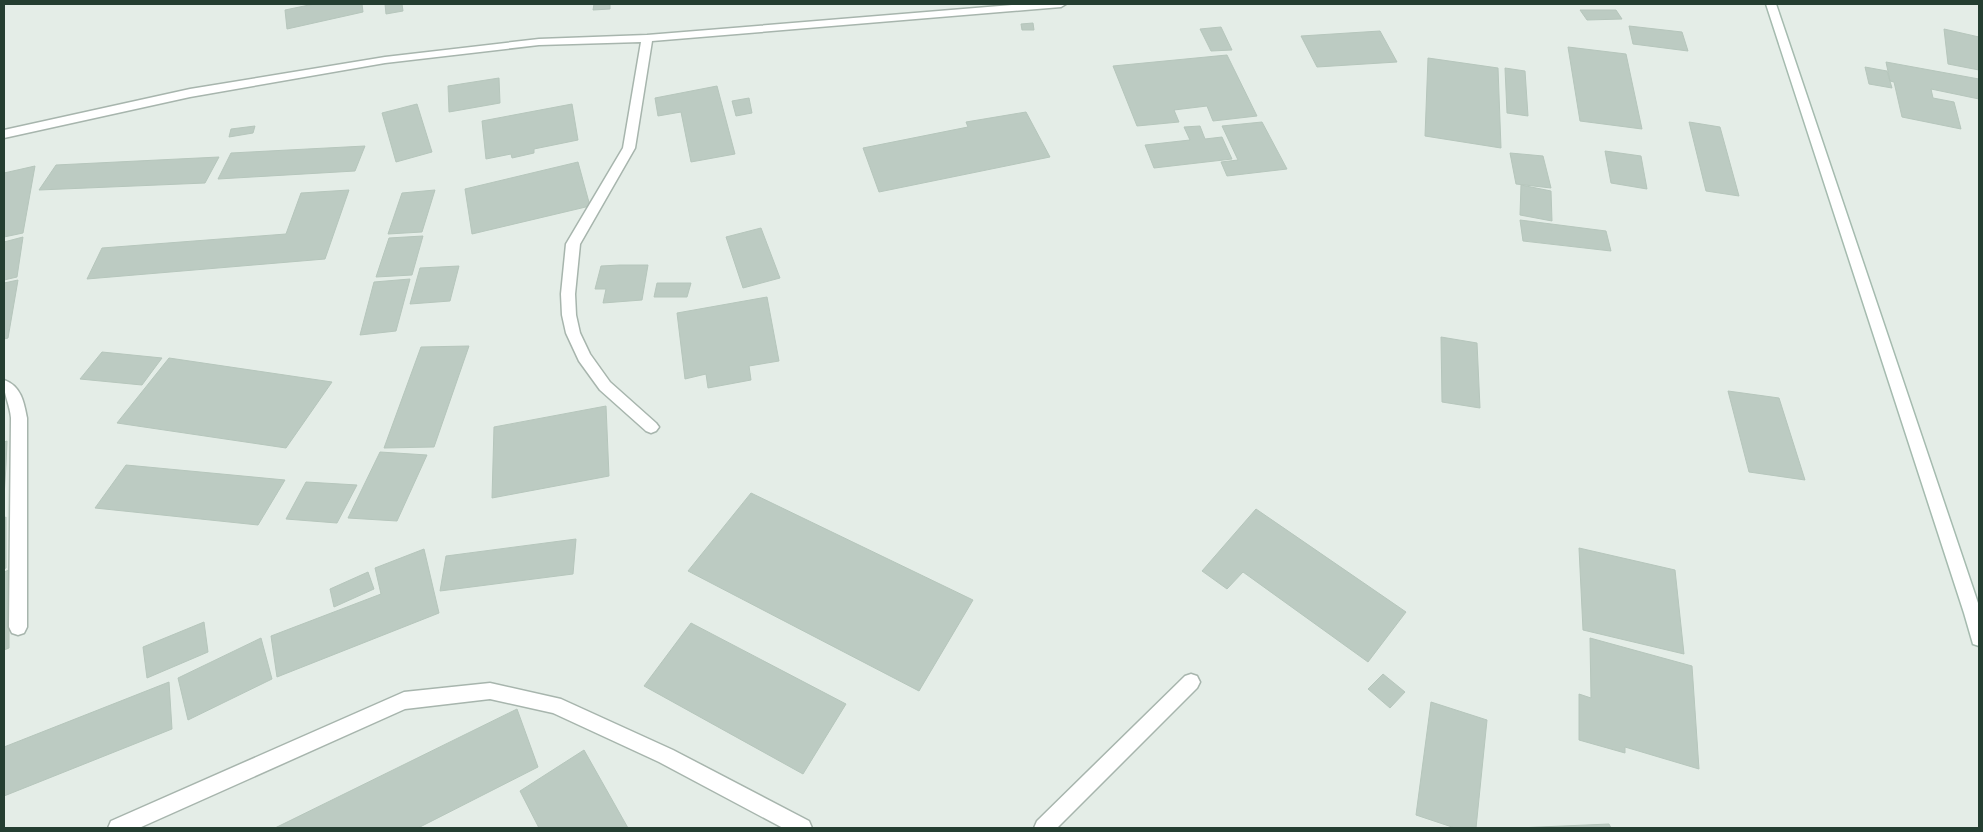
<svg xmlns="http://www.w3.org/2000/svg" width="1983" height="832" font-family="'Varela Round',sans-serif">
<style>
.building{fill:#bccbc2;stroke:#b6c6bc}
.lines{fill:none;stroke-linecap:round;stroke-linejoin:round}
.street-casing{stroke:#a7b5ad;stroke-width:3}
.secondary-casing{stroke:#a5bbaf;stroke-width:3}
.street{fill:#fff;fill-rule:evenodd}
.secondary{fill:#fff;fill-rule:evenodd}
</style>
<rect width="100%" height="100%" fill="#e4ede7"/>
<path class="building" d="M 314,4 L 362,4 L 363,12 L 287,29 L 285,10 Z
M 385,4 L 402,4 L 403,11 L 386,14 Z
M 594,4 L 610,4 L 610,9 L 593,10 Z
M 1580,10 L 1616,10 L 1622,19 L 1587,20 Z
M 1033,23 L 1034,30 L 1022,30 L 1021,24 Z
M 1629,26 L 1682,32 L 1688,51 L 1633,44 Z
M 1221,27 L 1232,50 L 1211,51 L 1200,29 Z
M 1944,29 L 1979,37 L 1979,70 L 1948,64 Z
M 1380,31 L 1397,62 L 1317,67 L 1301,36 Z
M 1568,47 L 1626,54 L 1642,129 L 1580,121 Z
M 1227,55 L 1257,116 L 1213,121 L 1207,106 L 1174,110 L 1179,122 L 1137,126 L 1113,66 Z
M 1428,58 L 1498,68 L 1501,148 L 1425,136 Z
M 1886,62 L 1979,79 L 1979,99 L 1931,89 L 1933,98 L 1954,102 L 1961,129 L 1902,117 L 1894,82 L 1890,81 Z
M 1865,67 L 1887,71 L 1892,88 L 1869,84 Z
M 1505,68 L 1525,71 L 1528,116 L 1507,113 Z
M 499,78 L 500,103 L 449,112 L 448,86 Z
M 717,86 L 735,154 L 691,162 L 681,112 L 658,116 L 655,98 Z
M 749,98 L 752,113 L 736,116 L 732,101 Z
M 417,104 L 432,152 L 396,162 L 382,113 Z
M 572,104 L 578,140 L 534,149 L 534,153 L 512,158 L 511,154 L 486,159 L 482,121 Z
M 1026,112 L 1050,157 L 879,192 L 863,148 L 968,127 L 966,122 Z
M 1262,122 L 1287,169 L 1227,176 L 1221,162 L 1238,160 L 1222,126 Z
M 1689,122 L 1720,127 L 1739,196 L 1706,191 Z
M 255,126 L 253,133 L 229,137 L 231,129 Z
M 1200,126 L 1205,139 L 1222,137 L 1232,159 L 1154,168 L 1145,145 L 1190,140 L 1184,127 Z
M 365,146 L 355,171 L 218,179 L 231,153 Z
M 1605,151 L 1641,156 L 1647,189 L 1611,183 Z
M 1510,153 L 1543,156 L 1551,188 L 1516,184 Z
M 219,157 L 205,183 L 39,190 L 56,165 Z
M 578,162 L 590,206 L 472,234 L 465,189 Z
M 35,166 L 23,233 L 4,237 L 4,173 Z
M 1521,185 L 1551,191 L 1552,221 L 1520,215 Z
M 349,190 L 325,259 L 87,279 L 102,248 L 286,234 L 301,193 Z
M 435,190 L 422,232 L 388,234 L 402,193 Z
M 1520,220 L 1606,231 L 1611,251 L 1523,241 Z
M 761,228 L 780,278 L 743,288 L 726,237 Z
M 423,236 L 412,275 L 376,277 L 389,238 Z
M 23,237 L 17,277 L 4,280 L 4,242 Z
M 620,265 L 648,265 L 642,300 L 603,303 L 606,289 L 595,289 L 601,266 Z
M 459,266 L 450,301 L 410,304 L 420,268 Z
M 410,279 L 396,331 L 360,335 L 374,282 Z
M 18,280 L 8,338 L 4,339 L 4,283 Z
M 657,283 L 691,283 L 687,297 L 654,297 Z
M 767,297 L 779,361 L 749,366 L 751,380 L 708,388 L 706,374 L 685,379 L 677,313 Z
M 1441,337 L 1477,343 L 1480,408 L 1442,402 Z
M 469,346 L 434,447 L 384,448 L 421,347 Z
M 102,352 L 162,358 L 142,385 L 80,379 Z
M 169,358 L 332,382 L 286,448 L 117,423 Z
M 1728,391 L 1779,398 L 1805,480 L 1749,472 Z
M 606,406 L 609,476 L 492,498 L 494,427 Z
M 7,441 L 6,465 L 4,497 L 4,442 Z
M 380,452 L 427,455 L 397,521 L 348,518 Z
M 126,465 L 285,480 L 258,525 L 95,508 Z
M 306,482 L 357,485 L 337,523 L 286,519 Z
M 751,493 L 973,600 L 919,691 L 688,571 Z
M 1256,509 L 1406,612 L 1368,662 L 1243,572 L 1227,589 L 1202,571 Z
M 6,517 L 6,568 L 4,569 L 4,518 Z
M 576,539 L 573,574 L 440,591 L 446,556 Z
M 1579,548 L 1675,570 L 1684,654 L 1583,630 Z
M 424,549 L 439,613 L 277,677 L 271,636 L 381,594 L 375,568 Z
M 9,570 L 9,648 L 4,650 L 4,572 Z
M 368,572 L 374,589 L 334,607 L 330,589 Z
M 204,622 L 208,652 L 147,678 L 143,647 Z
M 691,623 L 846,704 L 803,774 L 644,686 Z
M 261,638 L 272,679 L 188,720 L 178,678 Z
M 1590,638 L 1692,666 L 1699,769 L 1625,747 L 1625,753 L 1579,740 L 1579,694 L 1591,698 Z
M 1383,674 L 1405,692 L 1390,708 L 1368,689 Z
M 169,682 L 172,729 L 4,796 L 4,747 Z
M 1431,702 L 1487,720 L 1476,828 L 1455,828 L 1416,815 Z
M 517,709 L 538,767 L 418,828 L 275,828 Z
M 584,750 L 628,828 L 539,828 L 520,791 Z
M 1609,824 L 1611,828 L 1517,828 Z"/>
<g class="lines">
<defs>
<path id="street" d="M 1025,4 L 1066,4 L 1061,7 L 652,41 L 635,148 L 580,244 L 575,294 L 576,315 L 580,333 L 590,354 L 610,382 L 656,423 L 659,427 L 656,431 L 651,433 L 646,431 L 600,390 L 579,361 L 566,333 L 562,315 L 561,294 L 566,244 L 623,148 L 641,42 L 539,45 L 385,63 L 190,97 L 4,138 L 4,130 L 190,89 L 385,57 L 539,39 L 647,35 Z
M 4,380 C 21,386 24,402 27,418 L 27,627 L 24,633 L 18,635 L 12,633 L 9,627 L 11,418 C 10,404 3,394 4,380 Z
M 1191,674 L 1197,676 L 1200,682 L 1197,688 L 1057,828 L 1034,828 L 1037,821 L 1185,676 Z
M 490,683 L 561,699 L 673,750 L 809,821 L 812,828 L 783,828 L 659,762 L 553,713 L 490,699 L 405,709 L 139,828 L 108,828 L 111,821 L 404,692 Z"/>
<path id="secondary" d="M 1766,4 L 1776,4 L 1979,606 L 1979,646 L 1973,644 L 1964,613 Z"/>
</defs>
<use href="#street" class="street-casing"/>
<use href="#secondary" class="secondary-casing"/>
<use href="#street" class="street"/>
<use href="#secondary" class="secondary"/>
</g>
<rect width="1983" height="832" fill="none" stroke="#243e31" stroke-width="10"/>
</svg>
